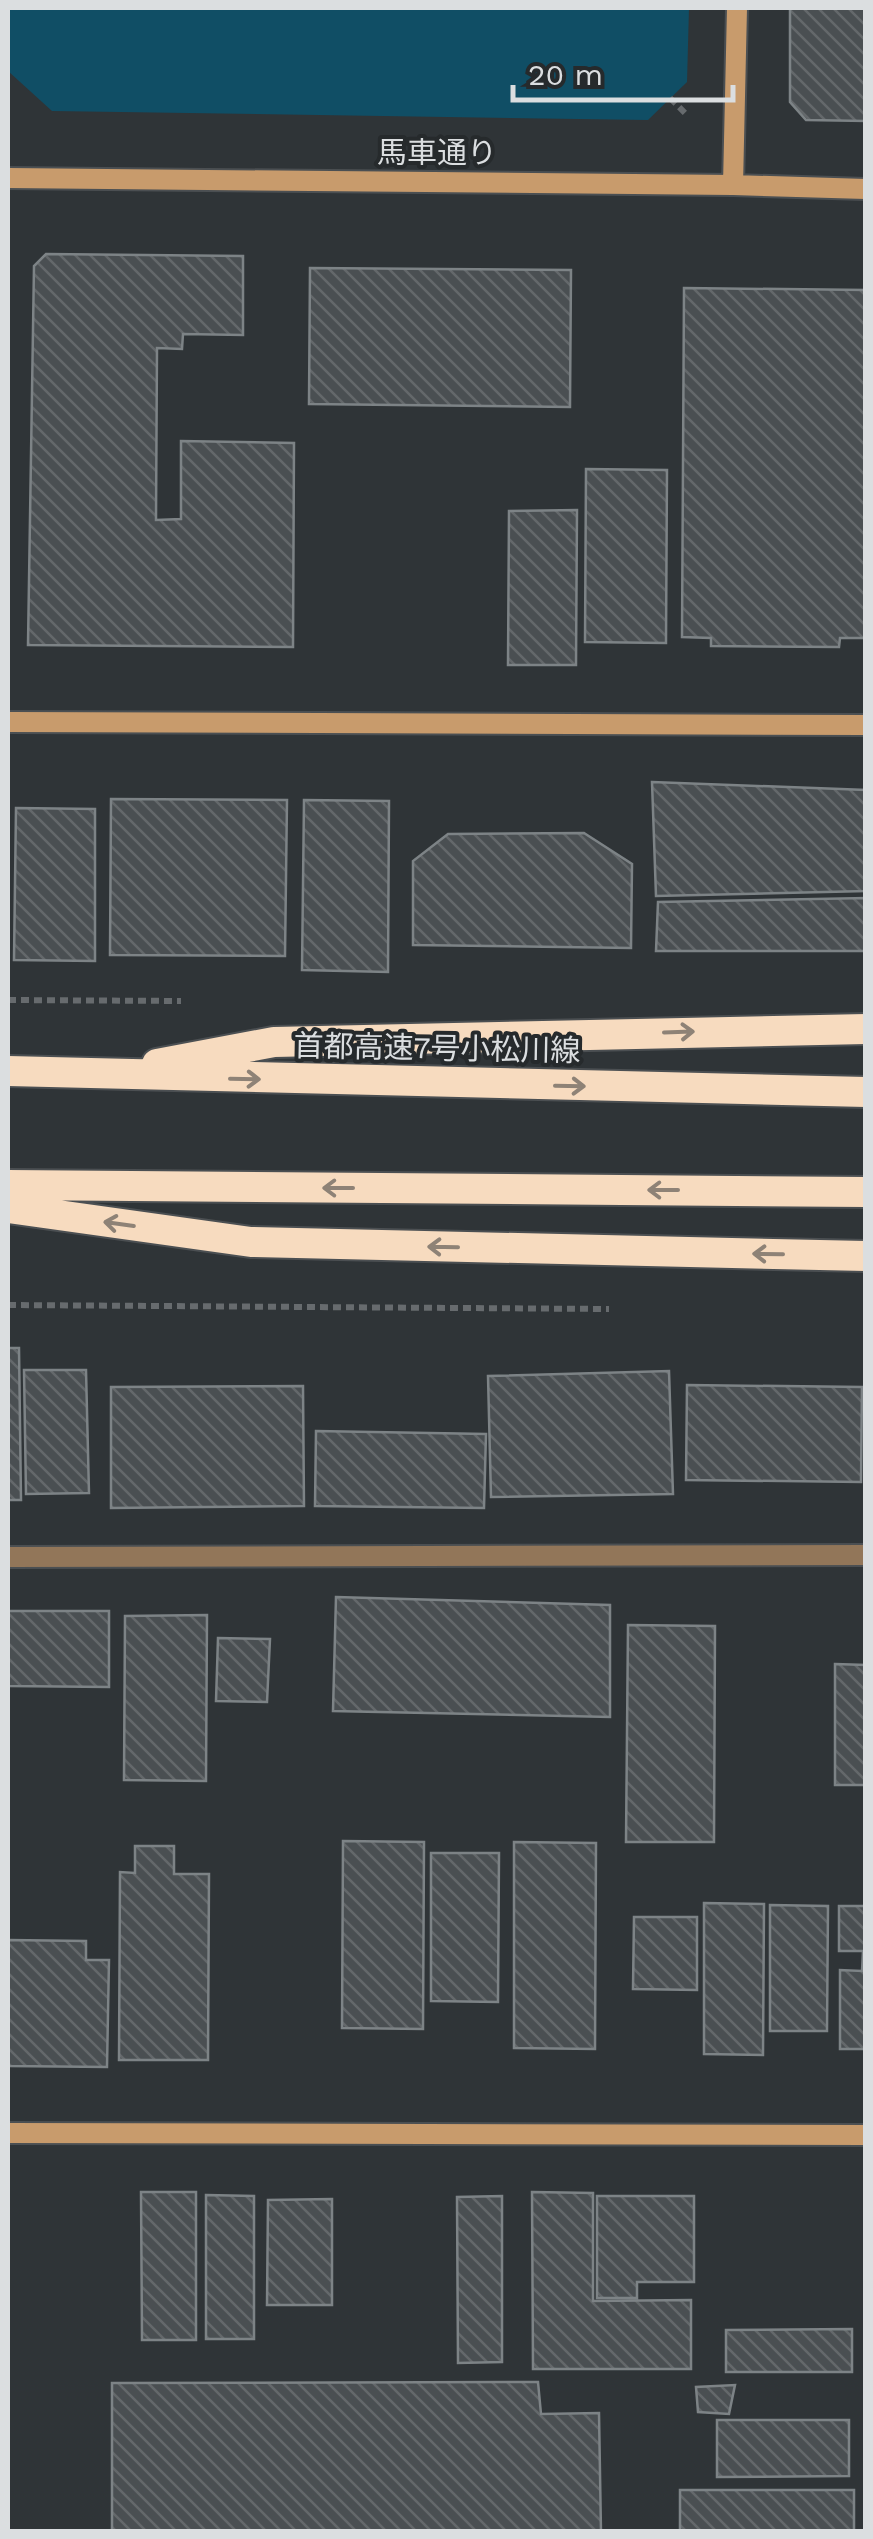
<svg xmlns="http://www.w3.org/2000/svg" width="873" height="2539" font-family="'Work Sans','Noto Sans JP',sans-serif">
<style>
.green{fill:#104e65}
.building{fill:url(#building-back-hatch);stroke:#7d8386;stroke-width:2.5}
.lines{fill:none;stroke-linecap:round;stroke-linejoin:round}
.street-casing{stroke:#4b4f52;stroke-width:24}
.secondary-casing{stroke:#4b4f52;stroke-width:24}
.highway-casing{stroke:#4b4f52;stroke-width:34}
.path{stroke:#676b6e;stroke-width:6;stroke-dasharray:8 5;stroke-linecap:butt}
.street{stroke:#927659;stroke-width:20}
.secondary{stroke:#c89b6c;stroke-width:20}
.highway{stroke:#f7dbbf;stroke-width:30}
.oneway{stroke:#8e8276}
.labels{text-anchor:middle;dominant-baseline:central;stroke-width:8;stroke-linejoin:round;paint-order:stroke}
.street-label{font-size:30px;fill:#dbdee0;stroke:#262a2c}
</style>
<defs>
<pattern id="building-back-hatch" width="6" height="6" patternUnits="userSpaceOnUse" patternTransform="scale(2.5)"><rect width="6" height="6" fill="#4a4f52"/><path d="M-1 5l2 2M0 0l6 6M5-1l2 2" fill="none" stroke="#64686b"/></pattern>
</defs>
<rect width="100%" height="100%" fill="#2f3437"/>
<path class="green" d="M 10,8 L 689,8 L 687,82 L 648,120 L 52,111 L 8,71 Z"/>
<path class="building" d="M 790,8 L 866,8 L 866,121 L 806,120 L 790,102 Z
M 46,254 L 243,256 L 243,335 L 183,334 L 182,349 L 157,348 L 156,520 L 181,519 L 181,441 L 294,443 L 293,647 L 28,645 L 34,266 Z
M 310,268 L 571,270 L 570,407 L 309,404 Z
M 684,288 L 866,290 L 866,638 L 840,638 L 839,647 L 711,646 L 711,638 L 682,637 Z
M 586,469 L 667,470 L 666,643 L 585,642 Z
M 577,510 L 576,665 L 508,665 L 509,511 Z
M 652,782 L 866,790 L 866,891 L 656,896 Z
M 111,799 L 287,800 L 285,956 L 110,955 Z
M 304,800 L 389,801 L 388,972 L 302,970 Z
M 16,808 L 95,809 L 95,961 L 14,960 Z
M 584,833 L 632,864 L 631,948 L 413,945 L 413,861 L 448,834 Z
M 866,898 L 866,951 L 656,951 L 658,902 Z
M 8,1348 L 19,1348 L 21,1500 L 8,1500 Z
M 24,1370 L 86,1370 L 89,1493 L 26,1494 Z
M 669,1371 L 673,1494 L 491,1497 L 488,1376 Z
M 687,1385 L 862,1387 L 861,1482 L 686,1480 Z
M 303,1386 L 304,1506 L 111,1508 L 111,1387 Z
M 316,1431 L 486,1434 L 484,1508 L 315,1506 Z
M 336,1597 L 610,1605 L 610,1717 L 333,1711 Z
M 8,1611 L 109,1611 L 109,1687 L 8,1686 Z
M 207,1615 L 206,1781 L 124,1780 L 125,1616 Z
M 628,1625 L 715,1626 L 714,1842 L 626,1842 Z
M 218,1638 L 270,1639 L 267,1702 L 216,1701 Z
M 835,1664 L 866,1665 L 866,1785 L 835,1785 Z
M 343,1841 L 424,1842 L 423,2029 L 342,2028 Z
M 514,1842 L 596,1843 L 595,2049 L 514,2048 Z
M 135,1846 L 174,1846 L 174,1874 L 209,1874 L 208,2060 L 119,2060 L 120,1872 L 135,1873 Z
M 431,1853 L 499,1853 L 498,2002 L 431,2001 Z
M 704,1903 L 764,1904 L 763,2055 L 704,2054 Z
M 770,1905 L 828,1906 L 827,2031 L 770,2031 Z
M 839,1906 L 866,1906 L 866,2049 L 840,2049 L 840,1970 L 862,1971 L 863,1951 L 839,1951 Z
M 634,1917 L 697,1917 L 697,1990 L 633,1989 Z
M 8,1940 L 86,1941 L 86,1960 L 109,1960 L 107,2067 L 8,2066 Z
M 141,2192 L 196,2192 L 196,2340 L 142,2340 Z
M 532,2192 L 593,2193 L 593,2301 L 691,2300 L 691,2369 L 533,2369 Z
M 206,2195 L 254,2196 L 254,2339 L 206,2339 Z
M 502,2196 L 502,2362 L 458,2363 L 457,2197 Z
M 597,2196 L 694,2196 L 694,2282 L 637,2282 L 637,2298 L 597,2298 Z
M 332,2199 L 332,2305 L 267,2305 L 268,2200 Z
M 852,2329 L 852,2372 L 726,2372 L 726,2330 Z
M 538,2382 L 541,2414 L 599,2413 L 601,2532 L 112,2532 L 112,2383 Z
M 735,2385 L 729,2414 L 698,2412 L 696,2387 Z
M 717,2420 L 849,2420 L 849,2476 L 717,2477 Z
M 680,2490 L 854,2490 L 854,2532 L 680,2532 Z"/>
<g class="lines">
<defs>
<path id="street" d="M 8,1557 L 866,1555"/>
<path id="secondary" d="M 8,178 L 733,185 L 866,189
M 733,185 L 737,8
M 8,722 L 866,725
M 8,2133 L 866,2135"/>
<path id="highway" d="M 157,1064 L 274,1042 L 866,1029
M 8,1071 L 866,1092
M 8,1185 L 866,1192
M 8,1208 L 251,1242 L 866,1256"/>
</defs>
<use href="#street" class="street-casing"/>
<use href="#secondary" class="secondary-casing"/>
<use href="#highway" class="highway-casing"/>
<path class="path" d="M 670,98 L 685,113
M 8,1000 L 181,1001
M 8,1305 L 609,1309"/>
<use href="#street" class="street"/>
<use href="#secondary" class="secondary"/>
<use href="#highway" class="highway"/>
</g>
<defs><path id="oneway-shaft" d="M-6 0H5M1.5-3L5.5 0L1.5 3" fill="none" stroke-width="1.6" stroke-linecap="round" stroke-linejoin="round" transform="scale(2.5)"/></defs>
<g class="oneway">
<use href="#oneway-shaft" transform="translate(679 1032) rotate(-2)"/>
<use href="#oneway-shaft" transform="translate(245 1079) rotate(1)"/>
<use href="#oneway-shaft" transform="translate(570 1086) rotate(1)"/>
<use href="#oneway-shaft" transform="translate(338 1188) rotate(-180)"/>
<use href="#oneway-shaft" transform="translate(663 1190) rotate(-180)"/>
<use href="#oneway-shaft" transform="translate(119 1224) rotate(-172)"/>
<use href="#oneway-shaft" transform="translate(443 1247) rotate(-179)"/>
<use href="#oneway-shaft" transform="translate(768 1254) rotate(-179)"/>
</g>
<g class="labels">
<g class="street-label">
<text x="437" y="152">馬車通り</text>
<text transform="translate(437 1048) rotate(1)">首都高速7号小松川線</text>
</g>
</g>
<rect width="873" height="2539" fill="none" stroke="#dbdee0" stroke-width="20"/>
<path d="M513 85v15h220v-15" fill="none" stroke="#dbdee0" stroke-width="5"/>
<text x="528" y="85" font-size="30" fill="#dbdee0" stroke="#262a2c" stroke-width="8" paint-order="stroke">20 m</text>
</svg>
